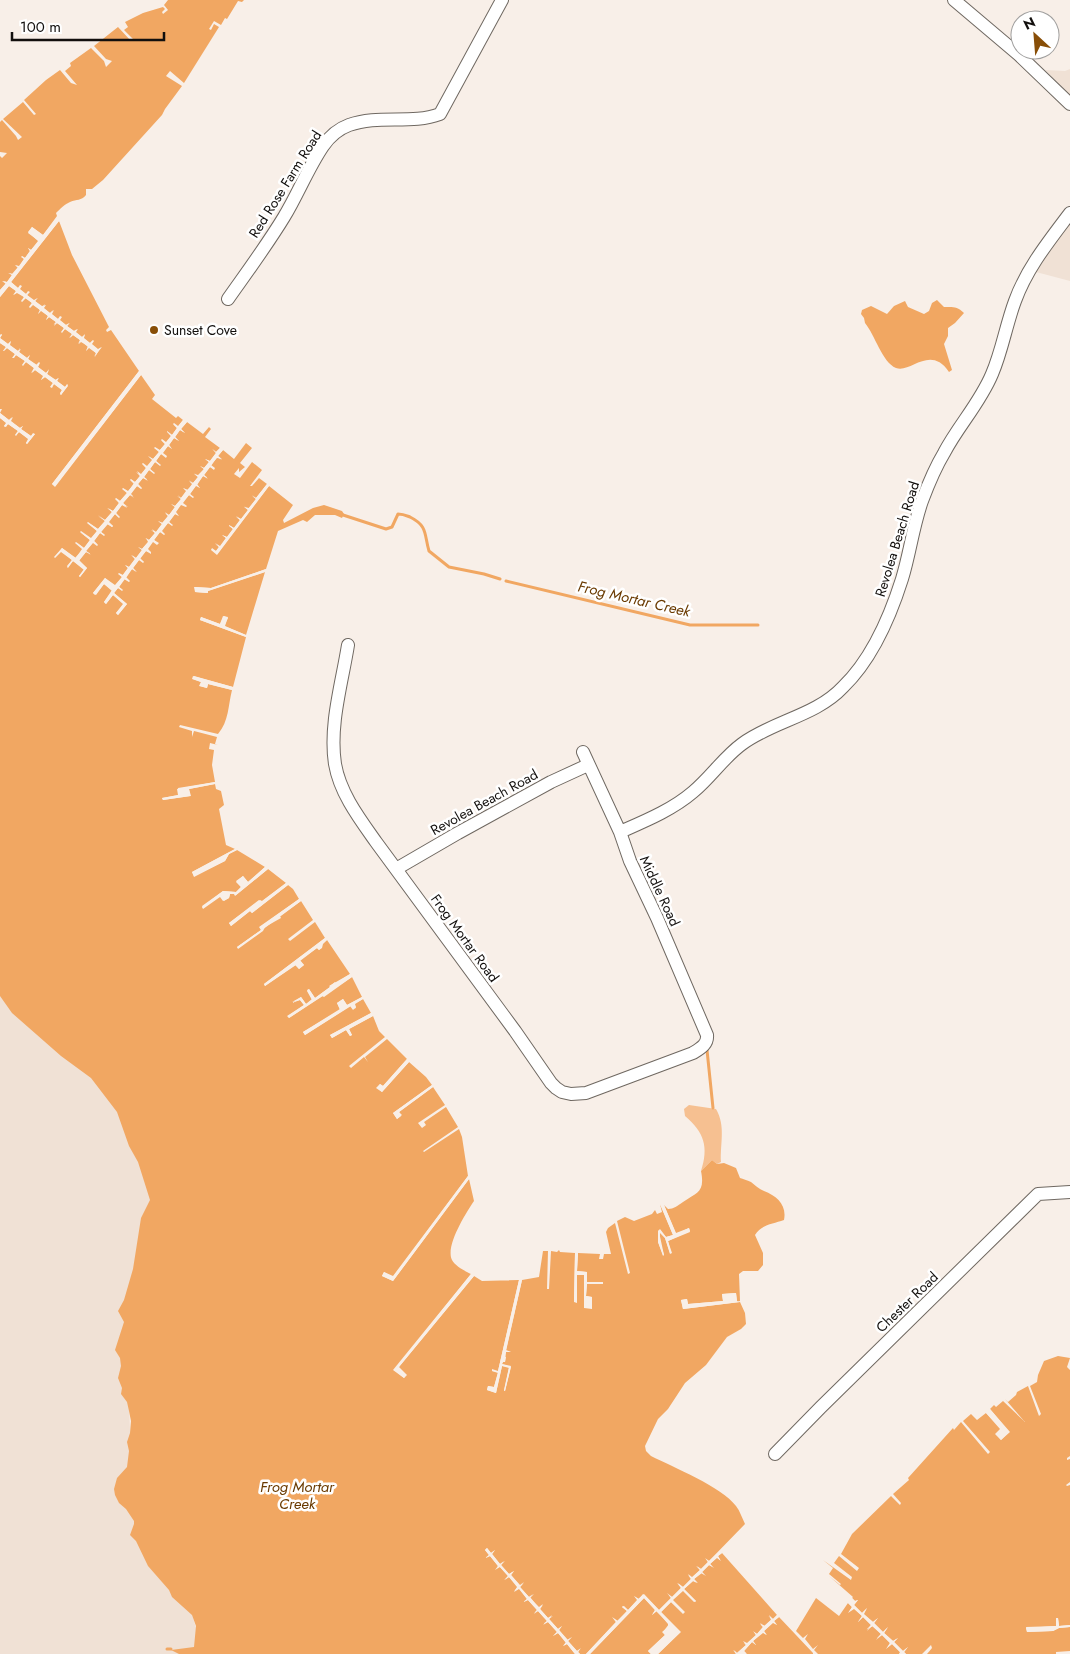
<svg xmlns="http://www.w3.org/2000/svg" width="1070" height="1654" font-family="Jost,sans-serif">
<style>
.built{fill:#f0e1d5}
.green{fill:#f6c091}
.water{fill:#f1a762}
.pier{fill:#f8efe8}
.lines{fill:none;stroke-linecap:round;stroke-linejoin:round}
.stream{stroke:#f1a762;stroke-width:3}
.minor-casing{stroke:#6f6861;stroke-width:14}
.minor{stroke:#fff;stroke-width:12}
.poi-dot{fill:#884e07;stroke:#fff;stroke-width:2}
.labels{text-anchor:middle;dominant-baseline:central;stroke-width:5;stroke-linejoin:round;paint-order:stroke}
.street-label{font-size:14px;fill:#120f0d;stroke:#fff}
.poi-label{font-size:14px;fill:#120f0d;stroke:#fff;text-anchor:start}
.water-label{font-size:15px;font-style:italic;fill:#6a3a01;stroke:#fff}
</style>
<rect width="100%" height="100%" fill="#f8efe8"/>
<path class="built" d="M 1070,69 L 1070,95 L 1045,70 L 1065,71 Z
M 1070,222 L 1070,281 L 1036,272 L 1063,232 Z
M 0,985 L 107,1088 L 157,1196 L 129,1405 L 131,1456 L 191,1610 L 199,1639 L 198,1654 L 0,1654 Z"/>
<path class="green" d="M 689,1105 L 716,1109 C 726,1126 720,1144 721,1162 L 717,1164 L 712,1160 L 701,1171 C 709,1147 704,1132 685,1116 L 684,1109 Z"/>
<path class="water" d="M 168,0 L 244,0 L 242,2 L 238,1 L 227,19 L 225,18 L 221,25 L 214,21 L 209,29 L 211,30 L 214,24 L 219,27 L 184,83 L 170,71 L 166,76 L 182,86 L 165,109 L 162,115 L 103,180 L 92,189 L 86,189 L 86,195 C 81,201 77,199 70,202 C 65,204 60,209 56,213 L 57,216 L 43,235 L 32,227 L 28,233 L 39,241 L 31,250 L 28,248 L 30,251 L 25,258 L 22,256 L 24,259 L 19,267 L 15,265 L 18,267 L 12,274 L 9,273 L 12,275 L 7,282 L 3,281 L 6,283 L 0,290 L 0,156 L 2,158 L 7,153 L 0,152 L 0,122 L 2,120 L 16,136 L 18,140 L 22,137 L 3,119 L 23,102 L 34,115 L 36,114 L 24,100 L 46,80 L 60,70 L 71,83 L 77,85 L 65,71 L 71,66 L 70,63 L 91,48 L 104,61 L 106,67 L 112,61 L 106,59 L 94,46 L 118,27 L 131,41 L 133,39 L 124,30 L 128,27 L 125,22 L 143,13 L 163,7 L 165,9 L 162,12 L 163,14 L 168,10 L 164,5 Z
M 59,221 L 72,255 L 109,327 L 106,330 L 107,332 L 111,330 L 139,371 L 52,484 L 55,486 L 141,375 L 155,395 L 152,399 L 176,418 L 178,416 L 183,420 L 178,427 L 173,424 L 177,428 L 172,435 L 167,431 L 171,436 L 166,443 L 161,440 L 165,444 L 159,451 L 155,447 L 159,452 L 153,459 L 148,456 L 153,460 L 147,467 L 142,463 L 146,468 L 141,475 L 136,472 L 140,476 L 135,482 L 130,479 L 134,483 L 128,492 L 123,488 L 127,493 L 120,501 L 116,498 L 119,503 L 113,511 L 108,508 L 112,512 L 105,520 L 98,515 L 105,521 L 98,529 L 87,522 L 97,531 L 91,539 L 80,532 L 90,540 L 84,548 L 76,542 L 83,549 L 75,558 L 62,548 L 55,557 L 61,551 L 72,560 L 67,566 L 68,567 L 73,561 L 84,570 L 79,576 L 80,577 L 87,568 L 79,561 L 86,552 L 91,555 L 86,551 L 93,542 L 98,545 L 94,541 L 100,533 L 105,535 L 101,532 L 108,524 L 112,527 L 113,526 L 108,522 L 115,514 L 119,518 L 116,513 L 122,505 L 127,508 L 123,503 L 130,495 L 134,498 L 130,494 L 137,486 L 142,489 L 138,484 L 143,478 L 148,481 L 144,477 L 149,470 L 154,473 L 150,469 L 155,462 L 160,465 L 156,461 L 161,454 L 167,457 L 162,453 L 168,446 L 172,449 L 169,445 L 174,438 L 179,441 L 175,437 L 180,430 L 185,433 L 181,429 L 187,422 L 203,434 L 209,427 L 211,429 L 205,437 L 220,448 L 216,452 L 212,449 L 216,453 L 210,461 L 205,459 L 209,462 L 204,468 L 200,466 L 204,469 L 198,476 L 194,473 L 198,477 L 193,483 L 189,480 L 193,484 L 187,490 L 183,488 L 187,491 L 181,498 L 178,495 L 181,499 L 175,506 L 171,504 L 175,507 L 169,515 L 165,513 L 168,516 L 162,523 L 158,521 L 162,524 L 156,532 L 151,530 L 155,533 L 149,540 L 145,538 L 149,541 L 142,549 L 138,547 L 142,550 L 136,558 L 131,555 L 135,559 L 129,567 L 125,565 L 128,568 L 122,576 L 118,573 L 122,577 L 115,586 L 105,578 L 93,593 L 96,595 L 104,584 L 112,591 L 104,602 L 106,604 L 113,595 L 124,604 L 116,613 L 118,615 L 127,604 L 114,593 L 118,588 L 123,590 L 119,587 L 125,579 L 129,582 L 126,578 L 132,569 L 137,572 L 133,568 L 139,560 L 144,562 L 140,559 L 146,551 L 151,553 L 147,549 L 153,541 L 158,544 L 154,540 L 160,532 L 165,535 L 161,531 L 168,523 L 172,525 L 169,522 L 175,514 L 179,516 L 175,513 L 181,504 L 186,507 L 182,503 L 189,495 L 193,498 L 190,494 L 196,485 L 200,488 L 197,485 L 203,476 L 208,479 L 204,475 L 210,467 L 214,469 L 211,466 L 217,457 L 222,460 L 218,456 L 223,450 L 234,459 L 246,443 L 252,448 L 240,463 L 245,467 L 239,472 L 239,468 L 234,474 L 240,478 L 252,462 L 262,470 L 250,486 L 252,486 L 259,478 L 267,484 L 256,498 L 252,496 L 256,499 L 248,509 L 244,506 L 248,510 L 241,519 L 236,516 L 240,520 L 234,528 L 229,525 L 233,529 L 227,537 L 222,535 L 226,538 L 220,547 L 215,544 L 219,547 L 216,551 L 211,549 L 217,554 L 269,486 L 293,505 L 283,520 L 284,523 L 313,508 L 324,505 L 342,511 L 344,514 L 342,518 L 335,515 L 315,515 L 307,522 L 303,520 L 278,531 L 266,569 L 211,588 L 195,587 L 195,592 L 207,593 L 208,591 L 265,572 L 246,635 L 224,626 L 228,618 L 224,616 L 220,624 L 201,617 L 200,620 L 246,637 L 233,687 L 194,676 L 193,679 L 201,682 L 200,686 L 207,688 L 208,684 L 232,690 C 228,706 229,721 218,734 L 180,725 L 179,727 L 192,731 L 192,737 L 194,731 L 217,737 L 215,744 L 218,745 L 210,743 L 209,749 L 214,750 L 212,765 L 215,782 L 178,788 L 179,795 L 162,798 L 163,800 L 190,796 L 189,789 L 215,784 L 216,789 L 221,791 L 224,805 L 219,809 L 226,845 L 235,849 L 192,872 L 194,876 L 225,861 L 229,854 L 237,850 L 265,867 L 248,882 L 243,876 L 236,881 L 241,887 L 236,892 L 223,891 L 202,906 L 203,908 L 220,896 L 224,901 L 229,898 L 230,894 L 234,894 L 236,895 L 268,869 L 286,883 L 261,902 L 259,900 L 229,923 L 231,926 L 250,911 L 252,913 L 288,885 L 293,889 L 299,899 L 260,927 L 261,930 L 237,947 L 238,948 L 301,901 L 313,920 L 288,939 L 290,941 L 315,922 L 325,938 L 264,984 L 265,986 L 296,965 L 299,969 L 304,965 L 300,961 L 317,948 L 319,950 L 321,948 L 322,944 L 327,940 L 350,974 L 336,983 L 335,982 L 330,986 L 330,987 L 315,998 L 309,989 L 307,990 L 312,999 L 306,1004 L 301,997 L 292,1002 L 300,1000 L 304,1005 L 288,1016 L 289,1018 L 322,996 L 324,997 L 352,977 L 362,997 L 347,1005 L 343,999 L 337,1003 L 340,1009 L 303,1032 L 305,1035 L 351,1006 L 353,1009 L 356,1008 L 354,1004 L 363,999 L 371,1013 L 330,1035 L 332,1038 L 346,1030 L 350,1036 L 352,1035 L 349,1029 L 373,1016 L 379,1031 L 385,1037 L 349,1066 L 351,1068 L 364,1057 L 368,1062 L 365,1057 L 387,1039 L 407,1059 L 383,1086 L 380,1084 L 377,1088 L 382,1092 L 409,1062 L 426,1077 L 432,1085 L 393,1113 L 397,1119 L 401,1116 L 399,1112 L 433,1087 L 445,1105 L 418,1123 L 422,1128 L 426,1125 L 424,1122 L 446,1107 L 458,1127 L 423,1151 L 424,1152 L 459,1129 L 462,1137 L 468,1176 L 393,1277 L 384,1272 L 382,1276 L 393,1281 L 469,1179 L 474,1201 C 466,1213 445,1246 452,1260 C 455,1266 465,1271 471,1274 L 394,1370 L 404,1378 L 406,1375 L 398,1368 L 474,1276 L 482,1281 L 519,1280 L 498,1371 L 492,1371 L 498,1372 L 494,1387 L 488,1386 L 487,1390 L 496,1393 L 502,1366 L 509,1367 L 504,1390 L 505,1391 L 511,1367 L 502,1364 L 503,1362 L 505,1362 L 506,1357 L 504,1357 L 506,1352 L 511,1352 L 506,1351 L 522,1280 L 539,1277 L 543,1251 L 548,1251 L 547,1289 L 549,1289 L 551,1251 L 557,1252 L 559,1250 L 560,1252 L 575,1253 L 574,1302 L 577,1302 L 577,1275 L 584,1275 L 584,1308 L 592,1308 L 592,1297 L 586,1296 L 587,1283 L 603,1283 L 587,1282 L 587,1272 L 577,1271 L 578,1253 L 600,1254 L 599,1259 L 603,1259 L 604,1254 L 611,1254 L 606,1232 L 608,1228 L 615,1223 L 628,1274 L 630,1273 L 617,1221 L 625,1217 L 634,1221 L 652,1214 L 655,1210 L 657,1214 L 662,1212 L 660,1204 L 673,1235 L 666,1237 L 660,1230 L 658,1231 L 658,1242 L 663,1255 L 664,1255 L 660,1242 L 660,1232 L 665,1238 L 670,1253 L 671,1253 L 668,1241 L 690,1231 L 689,1228 L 676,1234 L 664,1205 L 668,1209 C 674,1209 677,1206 683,1202 C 698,1192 705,1192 701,1171 L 712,1160 L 717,1164 L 724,1163 L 736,1168 L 740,1178 C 743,1179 747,1180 751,1182 C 755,1185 759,1189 764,1191 C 777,1196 787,1205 784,1220 C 773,1224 762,1224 755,1235 L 763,1253 L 763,1265 L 758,1271 L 743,1271 L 739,1274 L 740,1301 L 737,1302 L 736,1293 L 722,1294 L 723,1301 L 688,1304 L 687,1299 L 681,1300 L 683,1309 L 740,1302 L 745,1313 L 746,1324 L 741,1329 L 727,1337 L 706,1365 L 685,1383 L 668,1409 L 658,1419 L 645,1446 L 646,1451 L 651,1456 C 673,1467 722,1487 736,1506 C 740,1511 742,1518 745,1524 L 709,1561 L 706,1559 L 708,1562 L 701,1569 L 697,1566 L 700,1570 L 692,1578 L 688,1575 L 691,1579 L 683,1587 L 678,1583 L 681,1588 L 672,1597 L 669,1595 L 671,1598 L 659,1610 L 644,1594 L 638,1599 L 634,1596 L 638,1600 L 628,1610 L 624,1606 L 622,1607 L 627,1611 L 617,1621 L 613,1618 L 616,1622 L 586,1654 L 580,1654 L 578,1652 L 580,1649 L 577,1651 L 568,1641 L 572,1637 L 568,1640 L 559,1630 L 562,1626 L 558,1629 L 549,1619 L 552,1615 L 548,1618 L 540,1609 L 543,1605 L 539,1608 L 530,1597 L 533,1594 L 529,1597 L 520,1587 L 524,1583 L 520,1586 L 511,1575 L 514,1571 L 509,1574 L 501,1565 L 504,1561 L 500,1564 L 492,1554 L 495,1550 L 491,1553 L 487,1548 L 485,1550 L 489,1555 L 486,1558 L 490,1556 L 498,1566 L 497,1568 L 499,1566 L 508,1576 L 505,1580 L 509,1577 L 518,1587 L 514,1591 L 519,1588 L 527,1599 L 524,1602 L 528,1600 L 537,1610 L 534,1613 L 538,1611 L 547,1621 L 543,1625 L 548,1622 L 557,1632 L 553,1636 L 558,1633 L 566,1643 L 563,1646 L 567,1644 L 575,1654 L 179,1654 L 171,1650 L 194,1647 L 196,1626 L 192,1615 L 172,1597 L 169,1590 L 148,1566 L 136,1541 L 130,1535 L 134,1524 L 134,1521 L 126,1509 L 119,1503 L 115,1495 L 114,1489 L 117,1478 L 127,1467 L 129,1451 L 127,1442 L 130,1433 L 131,1421 L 129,1411 L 127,1402 L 121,1394 L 122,1388 L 118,1378 L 121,1366 L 120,1358 L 115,1350 L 124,1322 L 118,1311 L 124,1300 L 133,1269 L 141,1218 L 150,1200 L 138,1162 L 129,1146 L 117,1112 L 91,1078 L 61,1056 L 12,1013 L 0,996 L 0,418 L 7,423 L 4,426 L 5,427 L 8,424 L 18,431 L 15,435 L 19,432 L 29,439 L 26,443 L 27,444 L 35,434 L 33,434 L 31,436 L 21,429 L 23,426 L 20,428 L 10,421 L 12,417 L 9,420 L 0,413 L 2,409 L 0,409 L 0,343 L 6,347 L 3,351 L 7,348 L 15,354 L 13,358 L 16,355 L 25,361 L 22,365 L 26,362 L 34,368 L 32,373 L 35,370 L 44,376 L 41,380 L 45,377 L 53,383 L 50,387 L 54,384 L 62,390 L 60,393 L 61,395 L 68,386 L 67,385 L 65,387 L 57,381 L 58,378 L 56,380 L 47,374 L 49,370 L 46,373 L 38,367 L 39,363 L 37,365 L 28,359 L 30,355 L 27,358 L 19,352 L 20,348 L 18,351 L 9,345 L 11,341 L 8,344 L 0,338 L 2,335 L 0,335 L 0,297 L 9,286 L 16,291 L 14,295 L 17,292 L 24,297 L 22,302 L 25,298 L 32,303 L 29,307 L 33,304 L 40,310 L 38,314 L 41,310 L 48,316 L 46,320 L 49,317 L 56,322 L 54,326 L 57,323 L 64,328 L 62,332 L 65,329 L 72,334 L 70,338 L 73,335 L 80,340 L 78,344 L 81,341 L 88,347 L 86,351 L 89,347 L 96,353 L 95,357 L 101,347 L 98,350 L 91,344 L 93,340 L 90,343 L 83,338 L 85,335 L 82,337 L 75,332 L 77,329 L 74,331 L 67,326 L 69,323 L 66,325 L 59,320 L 61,317 L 58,319 L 51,314 L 53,310 L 50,313 L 43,308 L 45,304 L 42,307 L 35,301 L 37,298 L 34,301 L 27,295 L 29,292 L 26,294 L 19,289 L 21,286 L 18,288 L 11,282 Z
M 937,300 L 944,307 C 953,307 957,306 964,313 L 955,323 L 948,328 L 948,336 L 944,344 L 952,370 L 949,372 C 930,344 910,374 896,368 C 882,362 875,335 865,323 L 864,318 L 861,314 L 862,310 L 871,306 L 887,314 L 894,306 L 905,301 L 908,307 L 924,314 L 929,311 L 932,303 Z
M 1058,1356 L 1070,1358 L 1067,1367 L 1070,1370 L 1070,1456 L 1067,1458 L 1067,1460 L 1070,1459 L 1070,1482 L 1066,1485 L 1067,1486 L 1070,1485 L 1070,1625 L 1059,1626 L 1058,1618 L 1056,1618 L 1056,1626 L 1026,1628 L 1027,1632 L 1053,1631 L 1059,1628 L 1070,1627 L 1070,1651 L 1056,1652 L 1056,1654 L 927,1654 L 932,1648 L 931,1645 L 922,1654 L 906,1654 L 904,1652 L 908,1647 L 903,1651 L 894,1642 L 898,1638 L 893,1641 L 884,1633 L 888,1627 L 883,1632 L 874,1623 L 878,1618 L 873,1622 L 863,1614 L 867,1608 L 862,1613 L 854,1605 L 858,1600 L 855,1601 L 852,1598 L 853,1597 L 829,1576 L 840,1585 L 841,1584 L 829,1574 L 833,1568 L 823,1560 L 851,1580 L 852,1577 L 834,1563 L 839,1556 L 857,1571 L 859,1568 L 841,1554 L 852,1534 L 891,1496 L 900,1505 L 901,1503 L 893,1494 L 909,1480 L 908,1478 L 953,1428 L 954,1430 L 961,1422 L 988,1454 L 990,1452 L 963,1421 L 971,1414 L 977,1420 L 986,1413 L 1001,1429 L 996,1434 L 1001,1440 L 1009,1432 L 990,1409 L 994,1405 L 996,1407 L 1003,1401 L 1025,1422 L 1005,1399 L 1008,1402 L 1016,1395 L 1017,1392 L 1028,1386 L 1039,1416 L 1041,1414 L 1030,1386 L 1037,1382 L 1038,1375 L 1044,1361 Z
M 722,1553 L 777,1615 L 773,1619 L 768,1616 L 772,1619 L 764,1626 L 760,1624 L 763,1627 L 757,1634 L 754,1632 L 756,1635 L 747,1644 L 744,1643 L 746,1645 L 737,1653 L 734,1650 L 736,1654 L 658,1654 L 680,1632 L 661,1612 L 671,1602 L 683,1613 L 684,1612 L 672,1600 L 683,1590 L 695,1602 L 696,1601 L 684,1589 L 693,1581 L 697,1583 L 694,1579 L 702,1573 L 705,1575 L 702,1572 L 709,1565 L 713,1567 L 710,1564 L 717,1557 L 720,1560 L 718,1556 Z
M 644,1598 L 655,1610 L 652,1615 L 656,1611 L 669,1624 L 663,1632 L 665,1635 L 648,1651 L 651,1654 L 590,1654 Z
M 816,1598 L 839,1616 L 848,1603 L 852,1607 L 849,1612 L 854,1608 L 862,1616 L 858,1622 L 863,1617 L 871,1625 L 867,1631 L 872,1626 L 881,1634 L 876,1640 L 882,1635 L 890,1643 L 887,1648 L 892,1644 L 901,1653 L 899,1654 L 818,1654 L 814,1650 L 818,1645 L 813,1649 L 805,1639 L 808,1634 L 803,1638 L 796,1631 Z
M 779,1617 L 813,1653 L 813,1654 L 747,1654 L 744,1651 L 752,1642 L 756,1645 L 753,1641 L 763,1632 L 766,1635 L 764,1631 L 773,1622 L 777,1625 L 774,1621 Z"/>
<path class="pier" d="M 62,211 L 59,214 L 59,218 L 62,223 L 59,221 L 11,282 L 18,288 L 20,285 L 22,286 L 20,289 L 26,294 L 28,291 L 30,292 L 27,295 L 34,300 L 38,298 L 35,301 L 42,306 L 46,305 L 44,308 L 50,313 L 54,310 L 52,314 L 58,319 L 60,316 L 62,317 L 60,320 L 66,325 L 70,323 L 67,326 L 74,331 L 78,329 L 76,332 L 82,337 L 85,334 L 84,338 L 90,343 L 93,340 L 94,341 L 92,344 L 98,349 L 102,347 L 94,357 L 96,353 L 89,348 L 86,351 L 88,346 L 81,342 L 79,344 L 80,340 L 73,335 L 69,338 L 72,334 L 65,329 L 62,333 L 61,332 L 64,328 L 57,323 L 53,325 L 56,322 L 49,317 L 46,320 L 48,316 L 41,311 L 38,314 L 40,310 L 33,305 L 30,308 L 29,307 L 32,303 L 26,298 L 22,302 L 21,301 L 24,297 L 17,293 L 13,295 L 16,291 L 9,286 L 0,297 L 0,290 L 6,284 L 2,281 L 7,282 L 12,275 L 8,273 L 13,274 L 18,268 L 15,265 L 19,266 L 24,259 L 21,257 L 22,256 L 25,258 L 30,251 L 28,248 L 31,250 L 38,241 L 28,232 L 32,227 L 43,235 Z
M 1,334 L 2,334 L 0,338 L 8,344 L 11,341 L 10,345 L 18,351 L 21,349 L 19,352 L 27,358 L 30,355 L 28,359 L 36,365 L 39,362 L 40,363 L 38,367 L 46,373 L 49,369 L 47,374 L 55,380 L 59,378 L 57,381 L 65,387 L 67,384 L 68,385 L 61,395 L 60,394 L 62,390 L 54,384 L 52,388 L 50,387 L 53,383 L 45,377 L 41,380 L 43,376 L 35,370 L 31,373 L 34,368 L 26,362 L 23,366 L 22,365 L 25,361 L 16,355 L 14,358 L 12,358 L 15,354 L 7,348 L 4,351 L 3,351 L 6,347 L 0,343 L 0,335 Z
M 139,371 L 141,375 L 55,487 L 52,484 Z
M 0,413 L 9,420 L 13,417 L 11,421 L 20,428 L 23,426 L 21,429 L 31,436 L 33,433 L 35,434 L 27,444 L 26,443 L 28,439 L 19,432 L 16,436 L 15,435 L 18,431 L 8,424 L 6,427 L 4,426 L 6,423 L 0,418 Z
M 183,420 L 187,422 L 181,429 L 185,433 L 180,430 L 175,437 L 179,441 L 174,438 L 169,445 L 172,449 L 168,446 L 163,453 L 167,456 L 166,458 L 161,454 L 156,461 L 161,465 L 160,466 L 155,462 L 150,469 L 155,473 L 154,474 L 149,470 L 144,477 L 148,480 L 143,478 L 138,484 L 142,488 L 141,489 L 137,486 L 131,494 L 134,497 L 130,495 L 123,503 L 128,507 L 122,505 L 116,513 L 120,517 L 119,518 L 115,514 L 109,522 L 113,526 L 112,527 L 107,524 L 101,532 L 105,535 L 104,536 L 100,533 L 94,541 L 98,545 L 97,546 L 93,543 L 86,551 L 91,554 L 86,552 L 79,560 L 87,568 L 80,577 L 79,576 L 84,569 L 73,561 L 68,568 L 67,567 L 72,560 L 61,552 L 55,558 L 54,557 L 62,548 L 76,558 L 82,549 L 75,543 L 76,542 L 84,548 L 90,540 L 80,532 L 81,531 L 91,538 L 97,531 L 87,523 L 88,522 L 98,529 L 105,521 L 98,516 L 105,520 L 112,512 L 107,508 L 113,511 L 119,503 L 115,499 L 116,498 L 120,501 L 127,493 L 122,489 L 123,488 L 128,491 L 134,484 L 130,480 L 131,479 L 135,482 L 140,476 L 137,471 L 141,474 L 146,468 L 142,464 L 143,463 L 147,466 L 152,460 L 148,456 L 153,459 L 159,452 L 154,448 L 155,447 L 160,450 L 165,444 L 161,440 L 162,439 L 166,442 L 171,436 L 167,432 L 167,431 L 172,435 L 177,428 L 173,424 L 174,423 L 178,426 Z
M 220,448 L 223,450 L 218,456 L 222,459 L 217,458 L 211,465 L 215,468 L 214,470 L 210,467 L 204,475 L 208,478 L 203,476 L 197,484 L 200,488 L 196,486 L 190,494 L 194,497 L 193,498 L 189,495 L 183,503 L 187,506 L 186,507 L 181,505 L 176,512 L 179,516 L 175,514 L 169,522 L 173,525 L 172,526 L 168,523 L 162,531 L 165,534 L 164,535 L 160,532 L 154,540 L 159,543 L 157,545 L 153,542 L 148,549 L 151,552 L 151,554 L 146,551 L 140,558 L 144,562 L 143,563 L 139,560 L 133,568 L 136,572 L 132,569 L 126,577 L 130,581 L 129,582 L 124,579 L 119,587 L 123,590 L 122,591 L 118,588 L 114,593 L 127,604 L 118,615 L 116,613 L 123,604 L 113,595 L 106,604 L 104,602 L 112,590 L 104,584 L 95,595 L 93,593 L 105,578 L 115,585 L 122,577 L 118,574 L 119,573 L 123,575 L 128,568 L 125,565 L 129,567 L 135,559 L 132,555 L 136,558 L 142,550 L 138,547 L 142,549 L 148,542 L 146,538 L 149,540 L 155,533 L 152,529 L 156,532 L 162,524 L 158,521 L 163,523 L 168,516 L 165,512 L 169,515 L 175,507 L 171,504 L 175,506 L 181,499 L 177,496 L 181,498 L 186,491 L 183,488 L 188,490 L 192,484 L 189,481 L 193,483 L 198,477 L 194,474 L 198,475 L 204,469 L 200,466 L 204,468 L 209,462 L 205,459 L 210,461 L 216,453 L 213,449 L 216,452 Z
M 267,484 L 269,486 L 217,555 L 211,550 L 212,548 L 216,551 L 219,547 L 215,543 L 220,546 L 226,538 L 222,535 L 227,537 L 233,529 L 229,526 L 229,525 L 234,528 L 240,520 L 236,517 L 241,519 L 248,510 L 244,507 L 249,508 L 256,499 L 252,495 L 256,498 Z
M 266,569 L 265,572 L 208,591 L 208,593 L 195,592 L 194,587 L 211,588 Z
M 223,616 L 228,617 L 225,626 L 246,635 L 246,637 L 200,620 L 201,617 L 220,624 Z
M 193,676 L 233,687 L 232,690 L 208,684 L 207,688 L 199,686 L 201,682 L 192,679 Z
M 215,782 L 215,784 L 189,789 L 191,796 L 163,800 L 162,798 L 178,795 L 177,789 Z
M 235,849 L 237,850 L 229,854 L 225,861 L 194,877 L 192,872 Z
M 265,867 L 268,869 L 235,896 L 234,894 L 230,894 L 229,898 L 223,901 L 220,897 L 203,909 L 202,907 L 223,891 L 236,892 L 241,887 L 236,882 L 243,876 L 248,882 Z
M 286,883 L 288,885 L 252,913 L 250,911 L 231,926 L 229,923 L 260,900 L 262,901 Z
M 299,899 L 301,901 L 280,916 L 281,918 L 265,927 L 263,931 L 238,949 L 237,947 L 261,930 L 259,927 Z
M 325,938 L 327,940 L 323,944 L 322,948 L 319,950 L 317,948 L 300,960 L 304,965 L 299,969 L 295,965 L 265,986 L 264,984 Z
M 350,974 L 352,977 L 289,1018 L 287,1016 L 304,1005 L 300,1000 L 292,1003 L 301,997 L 306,1004 L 312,1000 L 307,991 L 309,989 L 315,998 L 330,987 L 329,986 Z
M 362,997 L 363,999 L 355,1004 L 356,1007 L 353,1010 L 350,1006 L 305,1035 L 303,1032 L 340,1010 L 337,1003 L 343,999 L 347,1005 Z
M 371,1013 L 373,1016 L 349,1029 L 352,1035 L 350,1036 L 346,1030 L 332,1038 L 330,1035 Z
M 407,1059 L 409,1062 L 382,1092 L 376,1088 L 380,1084 L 383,1086 Z
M 432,1085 L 433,1087 L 399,1112 L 402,1115 L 397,1119 L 393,1113 Z
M 468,1176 L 469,1179 L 393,1281 L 382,1276 L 384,1272 L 393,1276 Z
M 660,1204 L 664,1205 L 676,1233 L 689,1228 L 690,1232 L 668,1241 L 672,1253 L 670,1254 L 665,1238 L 659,1232 L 664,1255 L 663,1256 L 658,1242 L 658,1231 L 660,1229 L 666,1237 L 673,1235 Z
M 575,1253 L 578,1253 L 577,1271 L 587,1272 L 587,1282 L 603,1282 L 603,1284 L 587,1284 L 586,1296 L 592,1297 L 592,1309 L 584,1308 L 584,1275 L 577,1275 L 577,1303 L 574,1302 Z
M 471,1274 L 474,1276 L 399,1367 L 407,1375 L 404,1378 L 393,1370 Z
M 519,1280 L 522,1280 L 506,1350 L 511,1352 L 506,1352 L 505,1362 L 503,1362 L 502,1364 L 511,1366 L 505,1391 L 504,1391 L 509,1368 L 502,1366 L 496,1393 L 487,1390 L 488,1386 L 494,1387 L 498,1373 L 492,1371 L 492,1369 L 498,1371 Z
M 736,1293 L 737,1301 L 740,1302 L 683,1309 L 681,1300 L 687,1299 L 688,1304 L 723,1301 L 722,1294 Z
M 990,1409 L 1010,1432 L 1001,1440 L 995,1434 L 1000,1429 L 986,1413 L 987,1411 L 997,1421 L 988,1411 Z
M 487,1548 L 491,1553 L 495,1550 L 492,1554 L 500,1564 L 505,1561 L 501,1565 L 509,1574 L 514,1571 L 511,1575 L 520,1585 L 524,1582 L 520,1587 L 529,1597 L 534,1594 L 530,1598 L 539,1607 L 543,1604 L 540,1609 L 548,1618 L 553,1616 L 549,1619 L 558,1629 L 562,1626 L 559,1630 L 567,1640 L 572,1637 L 568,1641 L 577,1651 L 581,1648 L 578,1652 L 580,1654 L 575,1654 L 567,1644 L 563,1646 L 566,1642 L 558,1633 L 553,1636 L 557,1632 L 548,1622 L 543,1624 L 547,1621 L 538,1611 L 534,1614 L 537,1610 L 528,1600 L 523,1602 L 527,1599 L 519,1589 L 514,1592 L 517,1587 L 509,1577 L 504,1580 L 508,1576 L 500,1567 L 495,1570 L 498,1566 L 490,1556 L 485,1558 L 489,1555 L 485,1550 Z
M 720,1551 L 722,1553 L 718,1556 L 721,1561 L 717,1558 L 710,1564 L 714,1568 L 709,1565 L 702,1572 L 706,1576 L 701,1573 L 694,1579 L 698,1583 L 693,1581 L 684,1589 L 696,1601 L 694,1602 L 683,1591 L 673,1600 L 685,1612 L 683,1614 L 671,1602 L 661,1612 L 681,1632 L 658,1654 L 655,1654 L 677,1632 L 671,1625 L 666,1632 L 667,1636 L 652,1651 L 653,1654 L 651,1654 L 648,1651 L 665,1635 L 662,1632 L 668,1627 L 668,1624 L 657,1611 L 652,1615 L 655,1610 L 644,1598 L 590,1654 L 586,1654 L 616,1622 L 612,1617 L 618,1621 L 627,1611 L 622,1607 L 623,1606 L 628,1610 L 637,1600 L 634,1596 L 639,1599 L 643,1594 L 659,1610 L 671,1598 L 667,1593 L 672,1597 L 681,1588 L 677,1583 L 683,1587 L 691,1579 L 688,1574 L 692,1577 L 700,1570 L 696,1566 L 701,1569 L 708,1562 L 705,1558 L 709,1561 Z
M 852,1598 L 855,1601 L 858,1600 L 854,1605 L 862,1613 L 867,1608 L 864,1614 L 873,1622 L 878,1618 L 874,1623 L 883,1632 L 888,1627 L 884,1633 L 893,1641 L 898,1638 L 894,1642 L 903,1651 L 908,1647 L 904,1652 L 906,1654 L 899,1654 L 900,1652 L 892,1644 L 886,1649 L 890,1643 L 882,1635 L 876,1639 L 881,1634 L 873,1626 L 866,1630 L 871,1625 L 863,1617 L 858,1622 L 862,1616 L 854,1609 L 848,1613 L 852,1607 L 848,1603 L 850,1601 L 852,1604 L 853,1602 L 851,1600 Z
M 769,1615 L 773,1619 L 777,1615 L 779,1617 L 774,1621 L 777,1625 L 773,1623 L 764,1631 L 767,1635 L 763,1633 L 753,1641 L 756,1645 L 752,1642 L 744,1651 L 747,1654 L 743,1652 L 741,1654 L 736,1654 L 733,1650 L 737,1653 L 746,1645 L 743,1641 L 747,1643 L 756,1635 L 753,1631 L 757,1634 L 763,1627 L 760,1623 L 765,1626 L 771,1620 Z
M 1056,1618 L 1058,1618 L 1059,1626 L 1070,1625 L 1070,1627 L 1059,1628 L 1053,1631 L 1027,1632 L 1026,1627 L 1056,1626 Z"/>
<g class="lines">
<path class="stream" d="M 343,515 L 386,529 L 392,527 L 398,514 C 403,514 405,515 410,517 C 428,526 424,534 429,551 L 449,567 L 484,574 L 500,579
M 506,581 L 690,625 L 758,625
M 707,1050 L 713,1108
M 167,1649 L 171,1649"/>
<defs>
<path id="minor" d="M 954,0 L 1019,55 L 1070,104
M 228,299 C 247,272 267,245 284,217 C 298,194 308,168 323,146 C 330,136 338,129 349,125 C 379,114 411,125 440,114 L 502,0
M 348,645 C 342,683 329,725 335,764 C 340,793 359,818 376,842 L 515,1031 L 551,1083 L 556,1088 L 562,1092 L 571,1094 L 586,1093 L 693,1053 C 701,1048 708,1044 707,1035 L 657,918 L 630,861 L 620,832 L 583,752
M 620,832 C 645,821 672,810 693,792 C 711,777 724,757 742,744 C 773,721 816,716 843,687 C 872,659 890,617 902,579 C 910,553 913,526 922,501 C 928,485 935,468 944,453 C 958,426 980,403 992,374 C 1002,351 1006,325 1015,301 C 1027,268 1049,241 1070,213
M 396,869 L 458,833 L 551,782 L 588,765
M 775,1454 L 821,1407 L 1038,1194 L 1070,1192"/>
</defs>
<use href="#minor" class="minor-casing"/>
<use href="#minor" class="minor"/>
</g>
<circle class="poi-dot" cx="154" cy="330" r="5"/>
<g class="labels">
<g class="street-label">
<text transform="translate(285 184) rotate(-58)">Red Rose Farm Road</text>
<text transform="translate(897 539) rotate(-73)">Revolea Beach Road</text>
<text transform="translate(484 802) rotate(-29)">Revolea Beach Road</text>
<text transform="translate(660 891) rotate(65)">Middle Road</text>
<text transform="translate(465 938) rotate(54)">Frog Mortar Road</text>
<text transform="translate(907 1302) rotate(-44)">Chester Road</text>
</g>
<g class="poi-label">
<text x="164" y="330">Sunset Cove</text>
</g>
<g class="water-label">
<text transform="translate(634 599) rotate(13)">Frog Mortar Creek</text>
<text x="297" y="1487">Frog Mortar<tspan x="297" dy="17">Creek</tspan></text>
</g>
</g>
<g transform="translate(1035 35) rotate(334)"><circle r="24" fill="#ffffff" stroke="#a09f9e"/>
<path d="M0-4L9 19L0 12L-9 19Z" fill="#884e07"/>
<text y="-8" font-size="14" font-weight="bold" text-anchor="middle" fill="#120f0d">N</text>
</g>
<path d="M12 32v8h152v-8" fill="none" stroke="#120f0d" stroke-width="2.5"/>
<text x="20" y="32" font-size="15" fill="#120f0d" stroke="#ffffff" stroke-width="4" paint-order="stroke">100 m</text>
</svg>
